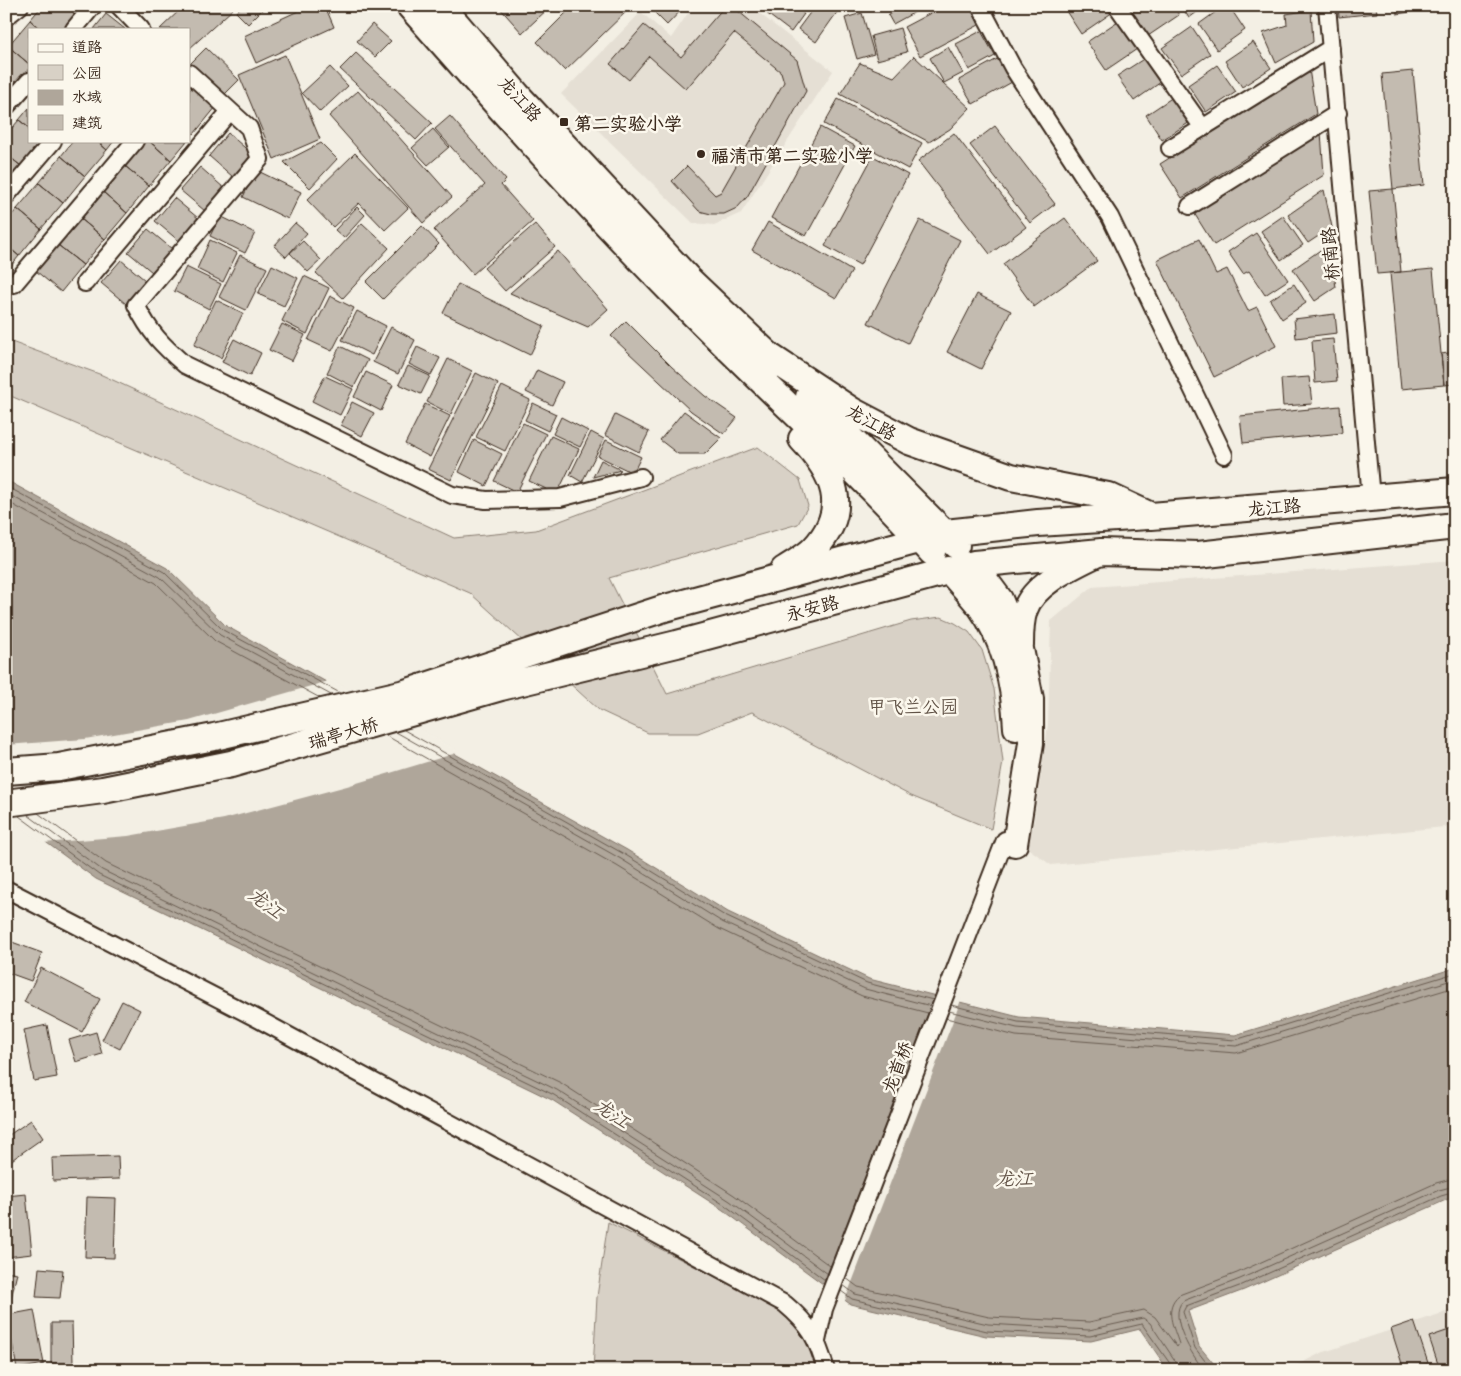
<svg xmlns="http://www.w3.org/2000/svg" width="1461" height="1376" font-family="'Playpen Sans','LXGW WenKai TC',sans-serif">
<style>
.built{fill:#e5dfd4}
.green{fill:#d8d1c6;stroke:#8a7e72}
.water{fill:#afa69a;stroke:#817468}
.pier{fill:#f3efe4}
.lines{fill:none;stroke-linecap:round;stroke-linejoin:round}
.shore{stroke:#695c50;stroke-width:1}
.building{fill:#c3bbb0;stroke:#3b2a1e}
.street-casing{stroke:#3b2a1e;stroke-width:20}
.secondary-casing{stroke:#3b2a1e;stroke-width:28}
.primary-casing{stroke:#3b2a1e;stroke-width:30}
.street{stroke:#fbf7ec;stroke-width:16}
.secondary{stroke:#fbf7ec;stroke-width:24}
.primary{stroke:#fbf7ec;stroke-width:26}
.poi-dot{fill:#3b2a1e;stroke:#fbf7ec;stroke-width:2}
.labels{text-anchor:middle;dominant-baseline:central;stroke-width:5;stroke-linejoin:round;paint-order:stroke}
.street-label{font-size:18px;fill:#3b2a1e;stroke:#fbf7ec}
.poi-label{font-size:18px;font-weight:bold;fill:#3b2a1e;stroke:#fbf7ec;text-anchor:start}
.park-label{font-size:18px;fill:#625448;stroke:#fbf7ec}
.water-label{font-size:19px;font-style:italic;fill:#645549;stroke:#fbf7ec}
</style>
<rect width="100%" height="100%" fill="#f3efe4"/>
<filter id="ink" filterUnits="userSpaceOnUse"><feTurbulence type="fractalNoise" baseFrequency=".02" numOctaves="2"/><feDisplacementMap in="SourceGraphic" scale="10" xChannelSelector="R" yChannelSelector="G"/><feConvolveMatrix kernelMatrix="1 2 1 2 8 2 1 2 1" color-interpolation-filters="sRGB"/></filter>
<g filter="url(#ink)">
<path class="built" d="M 693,6 L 750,6 L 833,71 L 741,213 L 714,225 L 693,223 L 561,94 L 641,12 L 671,38 Z
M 1455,560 L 1455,826 L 1051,865 L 1025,846 L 1033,827 L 1048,725 L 1051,621 L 1092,587 Z
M 1455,1309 L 1455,1370 L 1287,1370 L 1321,1353 Z"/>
<path class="green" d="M 6,340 L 102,375 L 454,538 L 536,530 L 758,447 L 800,480 L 808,506 L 798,524 L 609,578 L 667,694 L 911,621 L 941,617 L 955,623 L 969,632 L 982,650 L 994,689 L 1003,762 L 991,829 L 911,796 L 752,712 L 698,733 L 648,733 L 599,710 L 470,593 L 6,394 Z
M 608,1222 L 776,1308 L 808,1337 L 821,1370 L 593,1370 L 597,1297 Z"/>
<path class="water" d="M 6,480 L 167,568 L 226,626 L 627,850 L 728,912 L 869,979 L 1019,1017 L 1235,1035 L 1455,968 L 1455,1196 L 1244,1290 L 1188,1311 L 1199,1346 L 1219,1370 L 1168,1370 L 1140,1329 L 1091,1341 L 986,1336 L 850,1304 L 723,1210 L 552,1100 L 96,879 L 6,813 Z"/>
<path class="pier" d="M 332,680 L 460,752 L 347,786 L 224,819 L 128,836 L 43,843 L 6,816 L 6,745 L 85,739 L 189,721 Z
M 938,994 L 961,1000 L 844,1303 L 824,1288 Z"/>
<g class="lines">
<path class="shore" d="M 6,486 L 164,572 L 223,630 L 340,693
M 6,493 L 160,577 L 220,635 L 331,695
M 6,501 L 156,583 L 215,641 L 320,698
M 404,730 L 624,854 L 725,916 L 867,983 L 933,1000
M 396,732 L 621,859 L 722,922 L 865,989 L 931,1006
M 385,735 L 617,866 L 719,929 L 862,996 L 928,1013
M 38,813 L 106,863 L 561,1083 L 734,1195 L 830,1266
M 28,815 L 102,870 L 557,1090 L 730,1201 L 828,1274
M 19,816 L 99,875 L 554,1095 L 726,1206 L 825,1280
M 951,1005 L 1018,1022 L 1235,1040 L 1455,973
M 949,1011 L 1017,1028 L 1236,1046 L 1455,979
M 946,1018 L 1016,1036 L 1236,1053 L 1455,987
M 846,1278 L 858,1287 L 989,1317 L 1089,1322 L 1144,1310 L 1155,1317 L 1177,1347 L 1179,1344 C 1174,1328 1163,1308 1179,1295 L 1237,1273 L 1436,1183 L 1455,1178
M 843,1285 L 855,1294 L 988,1324 L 1089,1330 L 1143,1318 L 1150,1323 L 1176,1362 L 1178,1370
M 841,1291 L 852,1299 L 987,1331 L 1090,1336 L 1142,1324 L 1171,1365 L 1171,1370
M 1204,1370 C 1193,1357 1167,1316 1183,1301 L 1240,1279 L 1439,1190 L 1455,1186
M 1212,1370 L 1195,1348 L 1183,1312 L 1186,1306 L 1242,1285 L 1441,1196 L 1455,1192"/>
</g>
<path class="building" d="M 42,6 L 67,6 L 76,14 L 64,29 L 40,29 L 30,20 Z
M 67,6 L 83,6 L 76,14 Z
M 184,6 L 230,6 L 233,9 L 189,49 L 189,29 L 160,29 Z
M 242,6 L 266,6 L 248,24 L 236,12 Z
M 309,6 L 325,6 L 334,27 L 256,63 L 244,36 Z
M 498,6 L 551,6 L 522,33 Z
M 573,6 L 632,6 L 565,71 L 537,42 Z
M 648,6 L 685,6 L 667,25 Z
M 725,6 L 732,6 L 797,60 L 806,91 L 747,197 L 737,208 L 724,214 L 711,214 L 699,211 L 672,181 L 687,166 L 715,195 L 721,192 L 784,82 L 781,72 L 734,33 L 686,89 L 649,56 L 629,80 L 610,64 L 644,25 L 681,57 Z
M 757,6 L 793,6 L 804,14 L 791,32 Z
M 815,6 L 837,6 L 840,8 L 816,42 L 798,29 Z
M 904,6 L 911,6 L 915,12 L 893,24 L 888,15 Z
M 944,6 L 970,6 L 979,25 L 920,56 L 904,27 Z
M 1067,6 L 1109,6 L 1113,12 L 1081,34 L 1064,8 Z
M 1141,6 L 1173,6 L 1179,15 L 1148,36 L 1132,12 Z
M 1181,6 L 1205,6 L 1189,18 Z
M 1224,6 L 1229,6 L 1245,30 L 1217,50 L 1199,24 Z
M 1338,6 L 1376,6 L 1377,13 L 1339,17 Z
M 1396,6 L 1436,6 L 1436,8 L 1397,14 Z
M 1311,10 L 1313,42 L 1276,63 L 1263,33 L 1287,25 L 1286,14 Z
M 862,13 L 874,54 L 857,59 L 845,18 Z
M 106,14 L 125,29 L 94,29 Z
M 1121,19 L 1140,47 L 1106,70 L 1087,42 Z
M 30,20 L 40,29 L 29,29 L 29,64 L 8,46 Z
M 372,24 L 391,41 L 375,57 L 357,41 Z
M 1192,27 L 1210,54 L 1181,74 L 1162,48 Z
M 900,28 L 907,52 L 877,60 L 871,36 Z
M 981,31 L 995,56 L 969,70 L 956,44 Z
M 1253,42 L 1271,68 L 1242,87 L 1225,61 Z
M 8,46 L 29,64 L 29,70 L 9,93 L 6,90 Z
M 948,47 L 963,73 L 944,83 L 930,58 Z
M 206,48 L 239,80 L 223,96 L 190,64 Z
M 356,53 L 432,123 L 416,140 L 340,69 Z
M 285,55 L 320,139 L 274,159 L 239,75 Z
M 914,56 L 970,108 L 950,129 L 929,142 L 840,94 L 860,63 L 894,77 Z
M 999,58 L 1012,82 L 973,104 L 959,80 Z
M 1145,58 L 1161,82 L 1134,101 L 1117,76 Z
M 1217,65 L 1236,92 L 1206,112 L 1188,85 Z
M 330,67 L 348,86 L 320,112 L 302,93 Z
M 1309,69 L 1316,114 L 1182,198 L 1160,164 Z
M 1413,71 L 1424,185 L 1393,189 L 1382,74 Z
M 192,87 L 216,107 L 194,134 L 189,130 L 189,91 Z
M 358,91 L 452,197 L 423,223 L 329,116 Z
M 1173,97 L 1190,122 L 1162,140 L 1146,115 Z
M 838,99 L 922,143 L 908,169 L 824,124 Z
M 29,108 L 29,128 L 19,120 Z
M 450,116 L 506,180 L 501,185 L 533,221 L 473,274 L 434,230 L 485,185 L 435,129 Z
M 19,120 L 29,128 L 29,141 L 42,141 L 21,166 L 6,154 L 6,135 Z
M 995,126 L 1055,204 L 1030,223 L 970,145 Z
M 820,127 L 855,146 L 806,236 L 771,218 Z
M 433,129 L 449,147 L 428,165 L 412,148 Z
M 1321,132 L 1324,175 L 1214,245 L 1194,213 Z
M 228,133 L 252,154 L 233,177 L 209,156 Z
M 954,133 L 1026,227 L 990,254 L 918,161 Z
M 73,141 L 97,141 L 107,150 L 85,176 L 61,156 Z
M 97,141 L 114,141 L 107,150 Z
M 146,141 L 149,141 L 171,160 L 149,186 L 125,166 Z
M 149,141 L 187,141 L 171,160 Z
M 321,143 L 337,159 L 310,188 L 284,162 Z
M 355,153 L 408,208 L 385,230 L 359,203 L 333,227 L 307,200 Z
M 6,154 L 21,166 L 6,185 Z
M 61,156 L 85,176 L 63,203 L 39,183 Z
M 873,156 L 908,175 L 860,265 L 825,246 Z
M 125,166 L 149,186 L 127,213 L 103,192 Z
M 200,167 L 224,188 L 205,211 L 180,190 Z
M 256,170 L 301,192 L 288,219 L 243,197 Z
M 39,183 L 63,203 L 41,229 L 17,209 Z
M 1393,189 L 1401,272 L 1377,274 L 1369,191 Z
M 1324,190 L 1332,227 L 1308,243 L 1288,215 Z
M 103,192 L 127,213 L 105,239 L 81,219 Z
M 174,198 L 198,218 L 179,241 L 155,221 Z
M 357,207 L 365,215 L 344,238 L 335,230 Z
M 17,209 L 41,229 L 19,256 L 6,245 L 6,222 Z
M 220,216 L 255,233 L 245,253 L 210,236 Z
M 1283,216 L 1303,245 L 1281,260 L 1261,231 Z
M 1065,218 L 1097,261 L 1034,307 L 1003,264 Z
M 81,219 L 105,239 L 83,265 L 58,245 Z
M 920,220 L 960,240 L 908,343 L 868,323 Z
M 768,222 L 852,271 L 836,298 L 752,250 Z
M 295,223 L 307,233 L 286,257 L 274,246 Z
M 362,223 L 389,248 L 343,298 L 316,273 Z
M 535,224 L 555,247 L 505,291 L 484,268 Z
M 422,226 L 439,244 L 383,299 L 366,282 Z
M 148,229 L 172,249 L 152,272 L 128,252 Z
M 1256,233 L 1288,280 L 1265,295 L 1249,271 L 1243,274 L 1228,252 Z
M 1199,239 L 1216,274 L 1227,269 L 1248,311 L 1257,307 L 1276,346 L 1214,377 L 1157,260 Z
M 210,240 L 237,253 L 223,282 L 197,269 Z
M 303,241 L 321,260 L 308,272 L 290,253 Z
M 1329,244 L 1336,287 L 1315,301 L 1293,269 Z
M 6,245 L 19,256 L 6,272 Z
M 58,245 L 83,265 L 61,292 L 36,271 Z
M 558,251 L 608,309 L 588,327 L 510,293 Z
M 240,255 L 267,268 L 246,310 L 219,297 Z
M 121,260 L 145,280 L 126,304 L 101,283 Z
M 272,265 L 298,278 L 284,306 L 258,294 Z
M 186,267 L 221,284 L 209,309 L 174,291 Z
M 1433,269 L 1444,385 L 1401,389 L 1390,273 Z
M 304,276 L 329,288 L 307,334 L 282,321 Z
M 458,284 L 544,326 L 530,355 L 443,313 Z
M 1294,284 L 1306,303 L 1282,319 L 1270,300 Z
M 977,294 L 1011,311 L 981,369 L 947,352 Z
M 330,296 L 354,308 L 332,351 L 308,340 Z
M 216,300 L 243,313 L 221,358 L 194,345 Z
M 357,311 L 386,326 L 372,355 L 342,340 Z
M 1335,314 L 1337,333 L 1296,338 L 1294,319 Z
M 626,321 L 672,367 L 705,396 L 737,418 L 724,434 L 691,411 L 611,336 Z
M 282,324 L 305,335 L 292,361 L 269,350 Z
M 391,327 L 415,340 L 398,374 L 373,362 Z
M 234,339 L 261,353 L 250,376 L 222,362 Z
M 1333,339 L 1337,381 L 1315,383 L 1312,341 Z
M 340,346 L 368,360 L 354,387 L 327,373 Z
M 417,347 L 440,358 L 431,375 L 409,364 Z
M 1455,352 L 1455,384 L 1444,385 L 1441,354 Z
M 448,359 L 472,371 L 451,414 L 427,402 Z
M 408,366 L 430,376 L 421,394 L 399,384 Z
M 537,370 L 563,382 L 552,405 L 526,392 Z
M 366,372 L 393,385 L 381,411 L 354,397 Z
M 476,373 L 498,384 L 451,480 L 428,469 Z
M 325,376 L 353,389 L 340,415 L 312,401 Z
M 1309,377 L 1312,404 L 1283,406 L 1281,379 Z
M 502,386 L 530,400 L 505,451 L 476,437 Z
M 352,402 L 374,413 L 362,436 L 341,425 Z
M 533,403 L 556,414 L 548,431 L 525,420 Z
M 425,404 L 450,416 L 430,457 L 405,444 Z
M 1340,406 L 1342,433 L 1243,443 L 1240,416 Z
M 684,411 L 721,438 L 705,454 L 678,454 L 660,440 Z
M 615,415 L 649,432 L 639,452 L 605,435 Z
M 561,417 L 588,431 L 580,447 L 553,434 Z
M 523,423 L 546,434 L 517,492 L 494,481 Z
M 591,432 L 604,439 L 582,482 L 570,475 Z
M 551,436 L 579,449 L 557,494 L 529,481 Z
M 474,440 L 502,454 L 486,486 L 459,472 Z
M 606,440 L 641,457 L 633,473 L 598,456 Z
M 601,460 L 621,470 L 593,477 Z
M 12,942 L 42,953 L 31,981 L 6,972 L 6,956 Z
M 41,968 L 100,999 L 82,1032 L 24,1002 Z
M 122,1001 L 140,1010 L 120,1049 L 102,1040 Z
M 47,1025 L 57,1077 L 34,1081 L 24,1030 Z
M 96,1032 L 102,1054 L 76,1062 L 69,1040 Z
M 31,1120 L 43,1138 L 6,1164 L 6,1137 Z
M 118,1156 L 119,1179 L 53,1181 L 52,1158 Z
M 26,1194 L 32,1254 L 6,1257 L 6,1196 Z
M 87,1197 L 116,1198 L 114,1258 L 85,1257 Z
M 39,1268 L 63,1270 L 60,1298 L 36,1297 Z
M 6,1271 L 17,1273 L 9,1307 L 6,1306 Z
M 34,1310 L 44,1364 L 17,1369 L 7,1315 Z
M 1414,1321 L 1428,1363 L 1404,1370 L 1391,1329 Z
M 51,1323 L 72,1323 L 73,1363 L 51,1363 Z
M 1455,1328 L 1455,1370 L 1440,1370 L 1429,1337 Z
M 897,1364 L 914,1364 L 914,1370 L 897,1370 Z"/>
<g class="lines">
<defs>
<path id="street" d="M 119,6 L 141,29
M 980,6 L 1013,68 L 1110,217 L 1224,455
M 1117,6 L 1203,128
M 1327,6 L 1371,498
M 6,17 L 20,6
M 74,29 L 93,6
M 189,73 L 249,128 L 260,159 L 136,305 C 150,333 162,345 185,365 L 452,495 L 486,500 L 560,498 L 641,477
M 6,107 L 29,81
M 1170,148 L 1331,48
M 6,196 L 53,141
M 1190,206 L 1338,113
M 85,283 L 230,111
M 14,284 L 135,141
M 6,889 L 258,1019 L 785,1304 C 810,1325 817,1338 826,1370
M 817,1341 L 824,1309 L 1005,840"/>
<path id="secondary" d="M 974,564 L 1000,599 L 1021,649 L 1031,699 L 1031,743 L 1015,844
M 947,569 C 958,582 970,594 980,607 C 1005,641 1014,688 1016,728
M 1021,645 C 1021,633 1021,621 1025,610 C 1034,583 1074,566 1098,554"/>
<path id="primary" d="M 410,6 C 496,104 583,201 674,294 C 759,381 850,461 932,552
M 441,6 L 517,95 L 690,281 L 769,356 L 852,411 L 909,441 L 1011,477 L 1108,496 L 1151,516 L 1455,491
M 809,397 L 956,545
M 784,570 C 794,563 807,557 815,548 C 851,508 834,473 802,439
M 6,771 L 59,767 L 214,737 L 405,693 L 665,608 L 945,533 L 1038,523 L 1148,516
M 6,803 L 103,790 L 231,764 L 501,687 L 677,644 L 974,564 L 1101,552 L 1198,555 L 1455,526"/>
</defs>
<use href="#street" class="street-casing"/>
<use href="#secondary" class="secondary-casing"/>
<use href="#primary" class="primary-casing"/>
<use href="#street" class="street"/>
<use href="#secondary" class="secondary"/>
<use href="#primary" class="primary"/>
</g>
</g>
<g class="poi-dot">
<rect x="559" y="117" width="10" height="10" rx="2.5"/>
<circle cx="701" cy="154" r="5"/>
</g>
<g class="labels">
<g class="street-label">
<text transform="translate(521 98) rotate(48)">龙江路</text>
<text transform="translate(1329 254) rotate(-95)">桥南路</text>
<text transform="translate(872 421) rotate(29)">龙江路</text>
<text transform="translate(1274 506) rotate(-5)">龙江路</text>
<text transform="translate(812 607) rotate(-15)">永安路</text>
<text transform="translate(343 732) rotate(-16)">瑞亭大桥</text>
<text transform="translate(896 1067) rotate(-69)">龙首桥</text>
</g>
<g class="poi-label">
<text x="574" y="122">第二实验小学</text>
<text x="711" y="154">福清市第二实验小学</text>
</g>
<g class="park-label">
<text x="913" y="705">甲飞兰公园</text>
</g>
<g class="water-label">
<text transform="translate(267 902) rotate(38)">龙江</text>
<text transform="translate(613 1112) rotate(34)">龙江</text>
<text x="1014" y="1177">龙江</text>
</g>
</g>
<rect width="1461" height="1376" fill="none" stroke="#fbf7ec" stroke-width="25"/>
<rect x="12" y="12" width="1436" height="1351" fill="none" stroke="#3b2a1e" stroke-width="2" filter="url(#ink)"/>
<rect x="28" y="28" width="162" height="115" fill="#fbf7ec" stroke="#aea59a"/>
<rect x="38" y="44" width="25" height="8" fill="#fbf7ec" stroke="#aea59a"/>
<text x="72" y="52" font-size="15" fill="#3b2a1e">道路</text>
<rect x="38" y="65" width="25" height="15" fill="#d8d1c6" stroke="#aea59a"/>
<text x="72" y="78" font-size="15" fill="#3b2a1e">公园</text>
<rect x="38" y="90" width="25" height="15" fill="#afa69a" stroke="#aea59a"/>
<text x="72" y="102" font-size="15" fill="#3b2a1e">水域</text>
<rect x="38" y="115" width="25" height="15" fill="#c3bbb0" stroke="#aea59a"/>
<text x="72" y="128" font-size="15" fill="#3b2a1e">建筑</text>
</svg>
